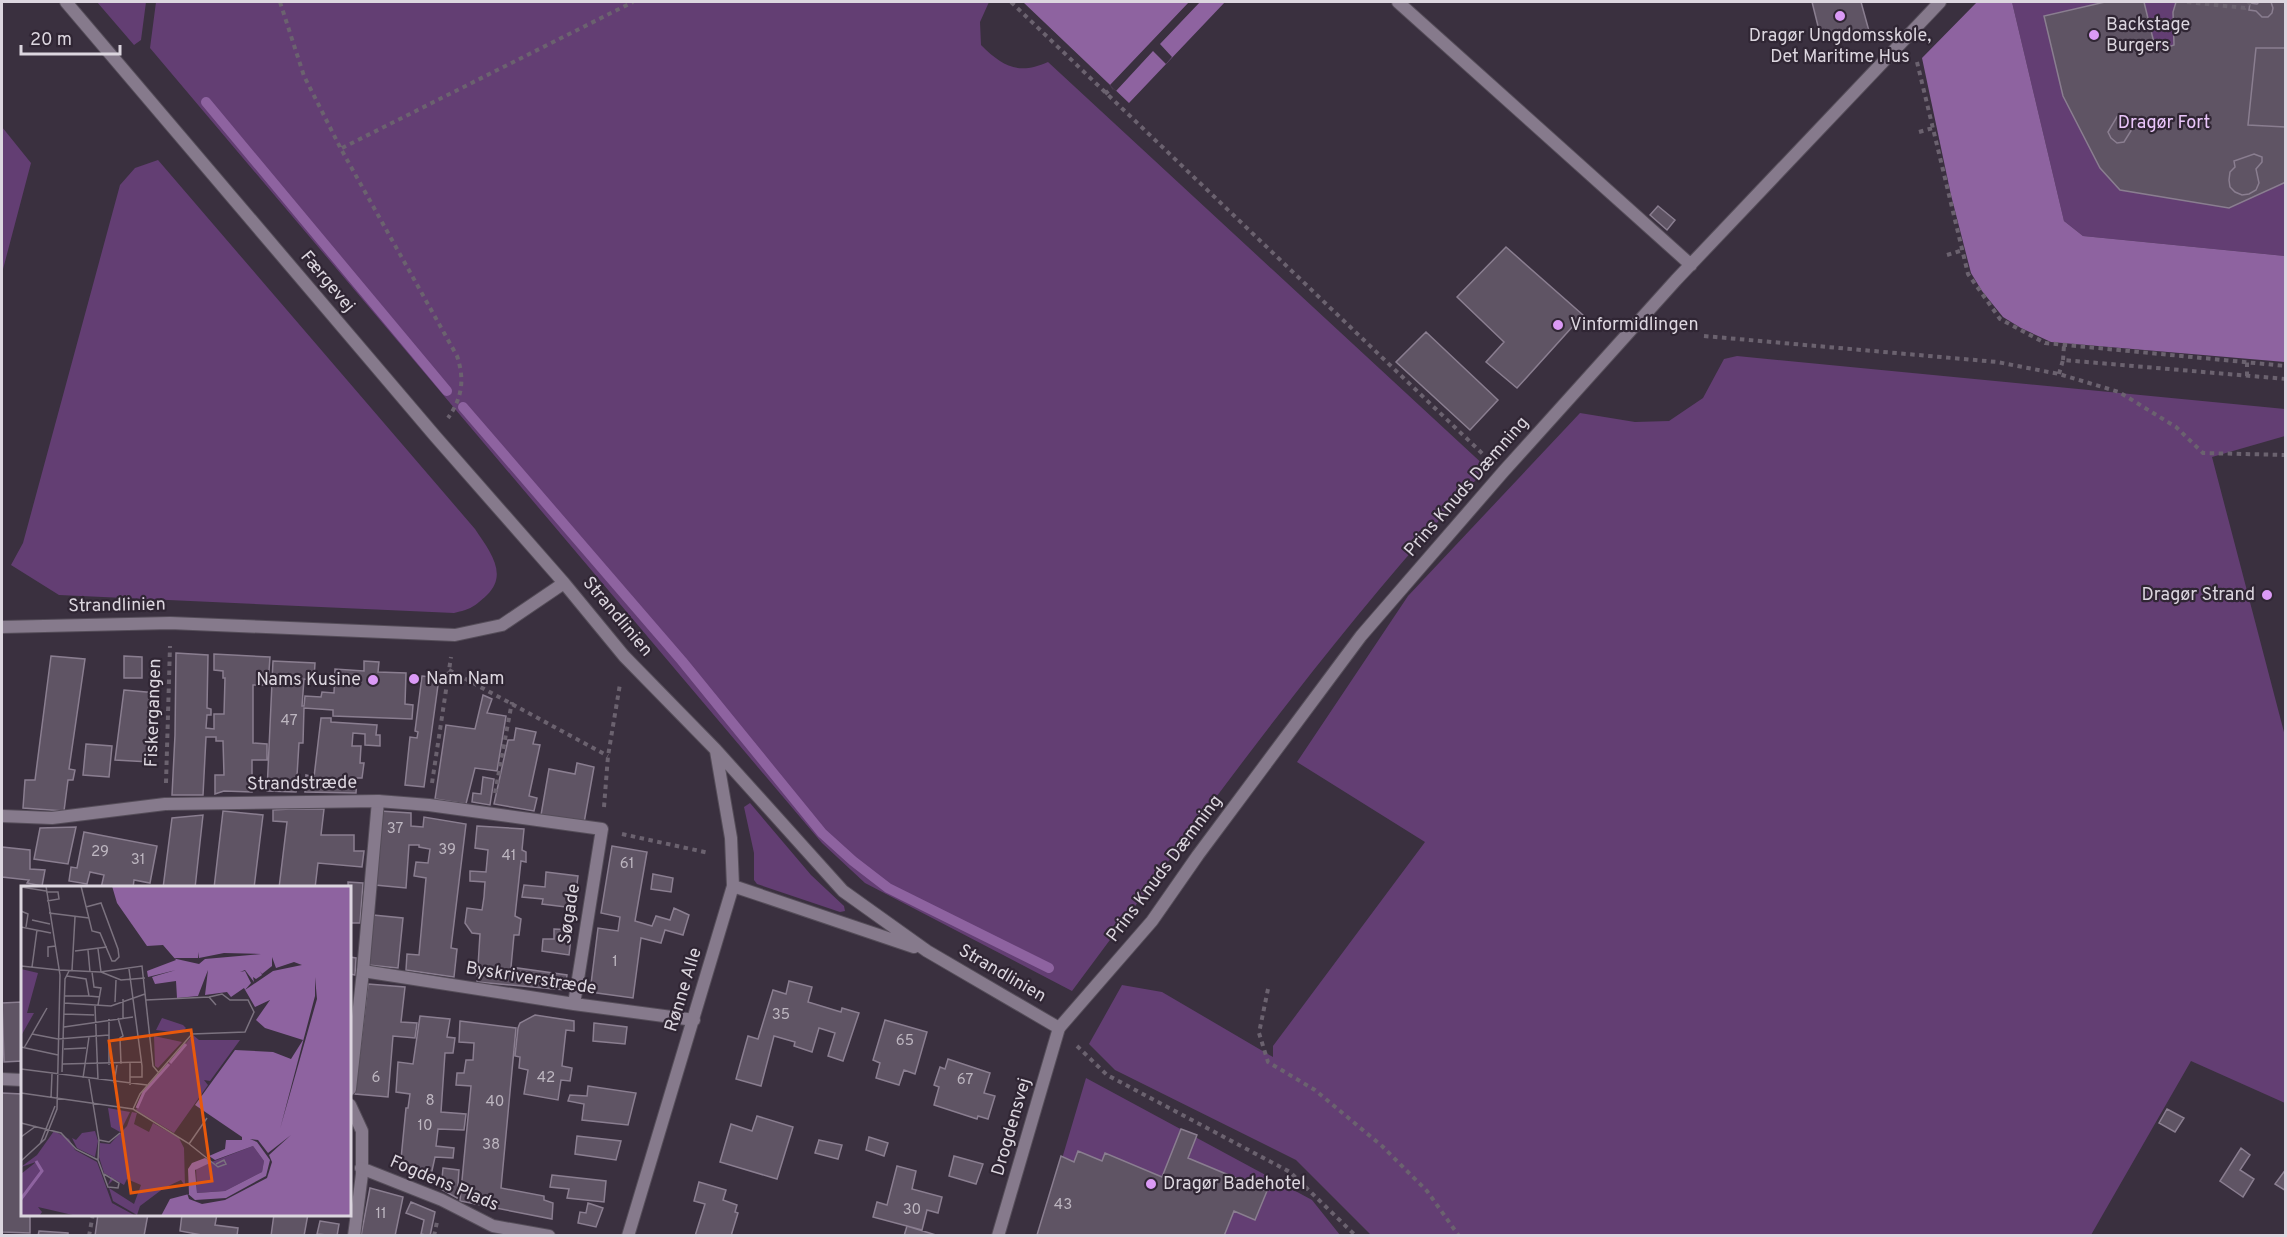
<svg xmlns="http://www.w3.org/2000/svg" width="2287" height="1237" font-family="Overpass,sans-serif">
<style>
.green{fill:#633e73}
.water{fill:#8e63a0}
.pier{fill:#3a303f}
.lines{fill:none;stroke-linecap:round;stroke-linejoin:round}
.stream{stroke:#8e63a0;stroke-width:10}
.building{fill:#5f5464;stroke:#8a7e90;stroke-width:1.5}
.service-casing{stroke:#554d59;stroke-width:14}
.pedestrian-casing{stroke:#554d59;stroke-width:14}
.minor-casing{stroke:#554d59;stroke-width:14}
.path{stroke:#6b626f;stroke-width:4;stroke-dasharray:4.5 4.5;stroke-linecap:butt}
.service{stroke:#867a8c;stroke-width:12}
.pedestrian{stroke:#867a8c;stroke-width:12}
.minor{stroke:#867a8c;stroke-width:12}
.poi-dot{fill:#db9af6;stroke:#302634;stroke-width:2}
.labels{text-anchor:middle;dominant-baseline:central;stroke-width:4.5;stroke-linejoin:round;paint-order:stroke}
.number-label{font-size:15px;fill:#bdb6c0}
.poi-label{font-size:18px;fill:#dcd6df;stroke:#302634;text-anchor:start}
.park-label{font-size:18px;fill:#eac6fa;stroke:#302634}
.street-label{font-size:18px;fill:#dcd6df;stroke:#302634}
.inset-river{fill:none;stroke:#8e63a0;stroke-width:3}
.inset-road{fill:none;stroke:#7b727f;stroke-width:1.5}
.view{fill:#e8590c;fill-opacity:0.15;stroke:#e8590c;stroke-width:3}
.inset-edge{fill:none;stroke:#dcd6df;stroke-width:3}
</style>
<rect width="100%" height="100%" fill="#3a303f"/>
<path class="green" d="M 97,2 L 146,2 L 141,40 L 134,45 Z
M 156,2 L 989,2 L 980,22 L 981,45 C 1003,67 1019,75 1048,62 L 1487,468 C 1334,630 1205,813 1072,991 L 865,883 L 822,843 L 150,48 Z
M 2012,2 L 2285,2 L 2285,256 L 2083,236 L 2064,221 Z
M 2,127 L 31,163 L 2,273 Z
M 158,160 L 475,529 C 489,550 509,574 487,595 C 474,607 471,609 454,613 L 59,595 L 11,565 L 23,543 L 120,185 L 135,168 Z
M 1737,356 L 2285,409 L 2285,436 L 2212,457 L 2285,736 L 2285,1103 L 2191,1061 L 2091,1235 L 1371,1235 L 1296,1160 L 1115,1070 L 1089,1044 L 1122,985 L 1162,992 L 1273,1057 L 1273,1046 L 1425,842 L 1297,762 L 1408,596 L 1580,413 L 1635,422 L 1669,421 L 1703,398 L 1724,359 Z
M 750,803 L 811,875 L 844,906 L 845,911 L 840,912 L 757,884 L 754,880 L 754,853 L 744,807 Z
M 1086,1078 L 1312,1200 L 1340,1235 L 1039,1236 Z"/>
<path class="water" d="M 1023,2 L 1225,2 L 1129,103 Z
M 1977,2 L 2012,2 L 2064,221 L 2083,236 L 2285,256 L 2285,362 L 2051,342 L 2021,328 L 2003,317 L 1982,291 L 1971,273 L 1951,195 L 1922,58 Z"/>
<path class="pier" d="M 1189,2 L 1200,2 L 1160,44 L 1172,57 L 1166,64 L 1153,51 L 1116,91 L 1110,85 Z"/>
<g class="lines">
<path class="stream" d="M 206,102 L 447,391
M 463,407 L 682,661 L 822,833 L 853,861 L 888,888 L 1049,968"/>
</g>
<path class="building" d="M 1812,2 L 1861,2 L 1869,31 L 1822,42 Z
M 2105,2 L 2144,2 L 2156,51 L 2174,45 L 2173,12 L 2176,2 L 2286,2 L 2286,182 L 2229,208 L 2120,190 L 2100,168 L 2063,96 L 2044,16 Z
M 2259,2 L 2271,2 L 2273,8 L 2272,13 L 2268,17 L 2262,17 L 2256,11 L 2249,10 L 2250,3 L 2257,4 Z
M 2256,48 L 2286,48 L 2285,127 L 2248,125 Z
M 2118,115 L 2134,126 L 2124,142 L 2117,143 L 2111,138 L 2108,132 Z
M 2254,154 L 2262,157 L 2262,162 L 2256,169 L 2259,183 L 2256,190 L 2249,194 L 2242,195 L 2235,192 L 2230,187 L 2229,180 L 2230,172 L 2235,167 L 2234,161 Z
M 1658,206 L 1675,220 L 1667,230 L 1650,215 Z
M 1506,247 L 1583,315 L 1517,388 L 1486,362 L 1504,342 L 1457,297 Z
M 1426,332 L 1498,400 L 1470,430 L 1396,362 Z
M 176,653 L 208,655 L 207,708 L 211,709 L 211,715 L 207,715 L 206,728 L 214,729 L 214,714 L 224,714 L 225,678 L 223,678 L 223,671 L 214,670 L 214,654 L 270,657 L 268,685 L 253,685 L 253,743 L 267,744 L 267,760 L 252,760 L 252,792 L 224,791 L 215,794 L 215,775 L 224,775 L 223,741 L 216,741 L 216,737 L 206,737 L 203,795 L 172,795 L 175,735 Z
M 51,656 L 85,659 L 69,769 L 75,770 L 73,780 L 68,780 L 64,811 L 23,808 L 25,780 L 35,780 Z
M 124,656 L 142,657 L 142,678 L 124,678 Z
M 273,661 L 315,663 L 314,680 L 304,679 L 302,706 L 304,706 L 305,696 L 321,697 L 322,692 L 334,693 L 335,669 L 364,671 L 364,661 L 379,662 L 378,672 L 406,673 L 405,704 L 413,705 L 412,719 L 333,716 L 333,710 L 304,708 L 303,743 L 299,743 L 296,792 L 267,791 Z
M 422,676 L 439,678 L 424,787 L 405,785 L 410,737 L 417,738 L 418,732 L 415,731 Z
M 124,690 L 157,693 L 150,762 L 115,760 Z
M 483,695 L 492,699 L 487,713 L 506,716 L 497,771 L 475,768 L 466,804 L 435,799 L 446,725 L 475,729 Z
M 321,718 L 331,718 L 331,722 L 377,725 L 376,735 L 380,735 L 380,746 L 365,745 L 365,734 L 353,733 L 352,746 L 361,746 L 360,763 L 364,763 L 362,778 L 357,778 L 356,793 L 305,792 L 306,775 L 314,777 Z
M 516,728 L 536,732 L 533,744 L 540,745 L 529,796 L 537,798 L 534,811 L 494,804 L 508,740 L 514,740 Z
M 86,744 L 112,746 L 109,777 L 83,775 Z
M 577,763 L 594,767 L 584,823 L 541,815 L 549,769 L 575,774 Z
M 483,777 L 494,779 L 490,805 L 472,802 L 473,793 L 481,794 Z
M 290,809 L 324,809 L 321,835 L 354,835 L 354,851 L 364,851 L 362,867 L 318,863 L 315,888 L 279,888 L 287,822 L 273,821 L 273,810 Z
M 223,811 L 263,815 L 254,888 L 214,888 Z
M 380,811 L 411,813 L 411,826 L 423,827 L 424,817 L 466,824 L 451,948 L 457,949 L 454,977 L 406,970 L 407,954 L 419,955 L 426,878 L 414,876 L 416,862 L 428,863 L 430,849 L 419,847 L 419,845 L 409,845 L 406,888 L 375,885 Z
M 203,815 L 195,888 L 163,888 L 172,818 Z
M 477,826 L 524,829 L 522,850 L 526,852 L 526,862 L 521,861 L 515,916 L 521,919 L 519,935 L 514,935 L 511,967 L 567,975 L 565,990 L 477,982 L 480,934 L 472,933 L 465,923 L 467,908 L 482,910 L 484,897 L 485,882 L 470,881 L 470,871 L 486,872 L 488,850 L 475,848 Z
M 76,827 L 68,864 L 34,859 L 40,828 Z
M 84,832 L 157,846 L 150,883 L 134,880 L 133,888 L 101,888 L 104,875 L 90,872 L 87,884 L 69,881 L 71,867 L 77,868 Z
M 612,846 L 647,852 L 635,921 L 652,926 L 656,916 L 670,920 L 674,908 L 689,915 L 683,935 L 665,930 L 661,943 L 641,938 L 633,998 L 590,992 L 598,928 L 618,931 L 620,917 L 601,913 Z
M 2,847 L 30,850 L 30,869 L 45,870 L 42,886 L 27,883 L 29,880 L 2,877 Z
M 546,872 L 578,876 L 574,908 L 542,904 L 543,899 L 522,897 L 524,885 L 545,887 Z
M 653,874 L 673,878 L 671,892 L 651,889 Z
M 348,882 L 363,883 L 360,923 L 350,923 Z
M 373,915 L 403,918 L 398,968 L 368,965 Z
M 554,929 L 572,930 L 569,955 L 542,951 L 543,939 L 554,939 Z
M 350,957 L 356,958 L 355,975 L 350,974 Z
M 789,981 L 812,987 L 808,1002 L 841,1012 L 842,1008 L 859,1013 L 843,1061 L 828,1056 L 835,1033 L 819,1028 L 812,1052 L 794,1046 L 795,1042 L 774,1036 L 761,1086 L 736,1079 L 748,1036 L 758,1039 L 773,990 L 786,994 Z
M 368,984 L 405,987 L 401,1022 L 417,1023 L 415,1038 L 393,1036 L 388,1097 L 355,1094 Z
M 2,1001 L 2,1003 L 22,1002 L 22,1061 L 4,1062 Z
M 535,1015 L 574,1021 L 574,1031 L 566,1030 L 562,1066 L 572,1068 L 570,1081 L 561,1080 L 558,1100 L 524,1094 L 528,1070 L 519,1068 L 520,1057 L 515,1056 L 518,1028 L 520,1023 Z
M 420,1016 L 450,1019 L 447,1037 L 455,1038 L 453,1053 L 445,1053 L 441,1112 L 466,1114 L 464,1130 L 438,1129 L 436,1146 L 454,1148 L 453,1158 L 435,1157 L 430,1180 L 400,1169 L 406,1108 L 408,1108 L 410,1094 L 396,1092 L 398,1062 L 413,1064 Z
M 885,1020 L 927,1032 L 915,1074 L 904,1070 L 899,1085 L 876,1078 L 880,1063 L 873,1060 Z
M 460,1021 L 516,1028 L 501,1188 L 544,1196 L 544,1200 L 553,1203 L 552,1219 L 460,1201 L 471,1086 L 456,1085 L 457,1073 L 464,1073 L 466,1060 L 473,1060 L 474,1043 L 459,1042 Z
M 594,1023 L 627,1027 L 625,1044 L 593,1041 Z
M 948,1059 L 990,1073 L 984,1093 L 995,1096 L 988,1119 L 978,1116 L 977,1119 L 934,1105 L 939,1087 L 934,1085 L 940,1067 L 945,1069 Z
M 588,1086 L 636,1093 L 628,1125 L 582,1120 L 584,1104 L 568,1101 L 570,1095 L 587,1096 Z
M 2,1093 L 22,1094 L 22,1214 L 30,1214 L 30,1233 L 2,1232 Z
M 2167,1109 L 2184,1118 L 2175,1132 L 2159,1123 Z
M 757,1116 L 793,1127 L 777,1179 L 720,1162 L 731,1124 L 752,1131 Z
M 1181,1129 L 1197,1135 L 1188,1158 L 1267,1191 L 1255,1220 L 1234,1211 L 1224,1236 L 1037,1235 L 1061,1156 L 1074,1162 L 1078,1151 L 1102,1161 L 1105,1153 L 1162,1177 Z
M 577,1136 L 621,1141 L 616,1160 L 575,1154 Z
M 869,1137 L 888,1143 L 884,1156 L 866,1150 Z
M 819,1140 L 842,1145 L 838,1159 L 815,1153 Z
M 2241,1148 L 2250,1155 L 2240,1170 L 2254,1179 L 2243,1197 L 2220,1181 Z
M 954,1156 L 983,1164 L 976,1184 L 949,1176 Z
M 897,1166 L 916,1171 L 912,1189 L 942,1197 L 938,1213 L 927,1210 L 922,1230 L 873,1217 L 877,1202 L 887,1205 Z
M 443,1168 L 459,1170 L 457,1198 L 441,1189 Z
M 2286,1169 L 2286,1191 L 2275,1184 Z
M 552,1175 L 606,1181 L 604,1202 L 567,1198 L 569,1189 L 550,1187 Z
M 699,1182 L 726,1190 L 723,1200 L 737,1205 L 735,1212 L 738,1213 L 731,1236 L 695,1236 L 705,1204 L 694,1201 Z
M 370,1188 L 403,1197 L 395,1236 L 361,1236 Z
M 411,1202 L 435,1212 L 430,1236 L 421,1234 L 424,1220 L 406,1213 Z
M 588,1203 L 603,1208 L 596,1227 L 578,1223 L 580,1212 L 586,1213 Z
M 98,1214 L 148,1214 L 144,1236 L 95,1236 Z
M 182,1214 L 217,1214 L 215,1225 L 238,1228 L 237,1236 L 207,1236 L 180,1231 Z
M 274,1214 L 308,1214 L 304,1236 L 271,1236 Z
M 320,1221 L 339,1224 L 337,1236 L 317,1234 Z
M 907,1226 L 939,1236 L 904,1236 Z
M 39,1231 L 68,1233 L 68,1236 L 38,1236 Z"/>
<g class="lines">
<defs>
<path id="service" d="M 1398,2 L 1691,265
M 1059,1028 L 1152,921 L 1198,855 L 1361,636 L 1503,472 L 1676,280 L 1940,2"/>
<path id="pedestrian" d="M 350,1089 L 363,971 L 378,801
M 350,1105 L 362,1131 L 362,1174 L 354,1236"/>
<path id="minor" d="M 66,2 L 435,436 L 564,583 L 624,656 L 716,750 L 843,891 L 927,951 L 1059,1028 L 998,1236
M 2,627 L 170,623 L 455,635 L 502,625 L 564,583
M 2,816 L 52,818 L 165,804 L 378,801 L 429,805 L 602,829 L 574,1004
M 733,886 L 914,947
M 363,971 L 574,1004 L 694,1020
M 2,1079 L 22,1080
M 350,1116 L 355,1117
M 361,1168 L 442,1200 L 493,1226 L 549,1236
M 628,1236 L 733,886 L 731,838 L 716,751"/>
</defs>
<use href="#service" class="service-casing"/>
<use href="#pedestrian" class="pedestrian-casing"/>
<use href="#minor" class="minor-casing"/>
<path class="path" d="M 280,2 L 304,76 L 341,149 L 457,356 C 465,380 462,398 448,418
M 1011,2 L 1487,458
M 2187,2 L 2245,8 L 2250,2
M 1917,62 L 1968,274 L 2000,319 L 2045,343 L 2286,366
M 1105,94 L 1112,88
M 1919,132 L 1933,128
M 342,148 L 633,2
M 1947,255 L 1963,250
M 1704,336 L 1997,362 L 2059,374 L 2119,392 L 2176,427 L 2203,453 L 2286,455
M 2063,360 L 2064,345
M 2059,374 L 2063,360 L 2286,379
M 2247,376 L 2247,362
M 449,670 L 608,756
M 166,783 L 170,646
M 432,783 L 451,657
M 495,793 L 512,702
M 604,807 L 608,756 L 620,684
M 622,834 L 709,853
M 1268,989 L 1259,1033 L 1268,1062 L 1315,1090 L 1382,1146 L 1427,1191 L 1459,1236
M 1077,1046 L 1107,1075 L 1290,1172 L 1356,1236
M 89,1236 L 93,1214
M 434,1236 L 437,1222"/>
<use href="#service" class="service"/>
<use href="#pedestrian" class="pedestrian"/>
<use href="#minor" class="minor"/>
</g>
<g class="poi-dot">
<circle cx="1840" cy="16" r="6"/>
<circle cx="2094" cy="35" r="6"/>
<circle cx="1558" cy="325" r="6"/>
<circle cx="2267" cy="595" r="6"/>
<circle cx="414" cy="679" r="6"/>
<circle cx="373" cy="680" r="6"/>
<circle cx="1151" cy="1184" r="6"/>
</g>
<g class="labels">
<g class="number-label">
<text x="289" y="721">47</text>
<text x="395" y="829">37</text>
<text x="447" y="850">39</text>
<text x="100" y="852">29</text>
<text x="509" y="856">41</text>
<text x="138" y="860">31</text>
<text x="627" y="864">61</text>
<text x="615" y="962">1</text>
<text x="781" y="1015">35</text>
<text x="905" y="1041">65</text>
<text x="376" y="1078">6</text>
<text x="546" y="1078">42</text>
<text x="965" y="1080">67</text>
<text x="430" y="1101">8</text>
<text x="495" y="1102">40</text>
<text x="425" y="1126">10</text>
<text x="491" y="1145">38</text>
<text x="1063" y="1205">43</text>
<text x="912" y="1210">30</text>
<text x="381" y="1214">11</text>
</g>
<g class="poi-label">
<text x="2106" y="25">Backstage<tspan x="2106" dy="21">Burgers</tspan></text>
<text x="1840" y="36" text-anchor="middle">Dragør Ungdomsskole,<tspan x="1840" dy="21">Det Maritime Hus</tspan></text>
<text x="1570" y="325">Vinformidlingen</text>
<text x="2255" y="595" text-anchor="end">Dragør Strand</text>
<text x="426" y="679">Nam Nam</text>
<text x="361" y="680" text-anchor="end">Nams Kusine</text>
<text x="1163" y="1184">Dragør Badehotel</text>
</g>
<g class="park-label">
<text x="2164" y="123">Dragør Fort</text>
</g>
<g class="street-label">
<text transform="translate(327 282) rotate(50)">Færgevej</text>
<text transform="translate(1467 487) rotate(-49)">Prins Knuds Dæmning</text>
<text transform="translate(117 606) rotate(-1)">Strandlinien</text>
<text transform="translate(617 617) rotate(50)">Strandlinien</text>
<text transform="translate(154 713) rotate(-88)">Fiskergangen</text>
<text transform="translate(302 784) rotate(-1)">Strandstræde</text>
<text transform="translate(1165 869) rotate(-53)">Prins Knuds Dæmning</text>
<text transform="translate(570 914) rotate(-81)">Søgade</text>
<text transform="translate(1002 974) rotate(30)">Strandlinien</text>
<text transform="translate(531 979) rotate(9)">Byskriverstræde</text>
<text transform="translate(684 990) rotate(-73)">Rønne Alle</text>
<text transform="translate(1012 1127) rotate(-74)">Drogdensvej</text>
<text transform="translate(444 1184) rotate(23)">Fogdens Plads</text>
</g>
</g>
<g transform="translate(21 886)">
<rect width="330" height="330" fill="#3a303f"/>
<path d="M 0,83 L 17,87 L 6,127 L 13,127 L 0,150 ZM 141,132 L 162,139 L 165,142 L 160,147 L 135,144 ZM 172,149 L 178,154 L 219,154 L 189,195 L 183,194 L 187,199 L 153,247 L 115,224 L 122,206 ZM 133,150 L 161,156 L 137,182 L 134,180 ZM 87,222 L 109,226 L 99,246 L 90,241 ZM 111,226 L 116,227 L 113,238 L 128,246 L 132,237 L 158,252 L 163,262 L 164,300 L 160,294 L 143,302 L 119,320 L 116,329 L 92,315 L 88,302 L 113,318 L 120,299 L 106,293 L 103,299 L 93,293 L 87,299 L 90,291 L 83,287 L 78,271 L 79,257 L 89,258 L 106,240 ZM 33,245 L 48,253 L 54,264 L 76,276 L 91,317 L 113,329 L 56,330 L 17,321 L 21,326 L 19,329 L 0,330 L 0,288 L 15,276 L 0,281 L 16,269 ZM 74,245 L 77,255 L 74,271 L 56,262 L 51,252 L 55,254 L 61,247 ZM 232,260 L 243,275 L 241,286 L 204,305 L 176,307 L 175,282 Z" fill="#633e73"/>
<path d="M 91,0 L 330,0 L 330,330 L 140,330 L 149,313 L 168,308 L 167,283 L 171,277 L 184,272 L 191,276 L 174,284 L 176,307 L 204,305 L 241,286 L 243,275 L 232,260 L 194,274 L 188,270 L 204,263 L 205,254 L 221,254 L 221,251 L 174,219 L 214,164 L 252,166 L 270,173 L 282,154 L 244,142 L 235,134 L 249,114 L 234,121 L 223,102 L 210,111 L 206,106 L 184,109 L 187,84 L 177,110 L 156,112 L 155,95 L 134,98 L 131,91 L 155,84 L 127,91 L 126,85 L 155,74 L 142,59 L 126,60 L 96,17 Z" fill="#8e63a0"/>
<path d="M 178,66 L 178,72 L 203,67 L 240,68 L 184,73 L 178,78 L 151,72 L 177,72 ZM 251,71 L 255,82 L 273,76 L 281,79 L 252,85 L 224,104 L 230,97 L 224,85 L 219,86 L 224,84 L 233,96 L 232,91 L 235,93 L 241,89 L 239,85 L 241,88 L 251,80 ZM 294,91 L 296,113 L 259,243 L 294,110 ZM 270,249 L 248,269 L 251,276 L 246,292 L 204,314 L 181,318 L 168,313 L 166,307 L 174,314 L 205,312 L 245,290 L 249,274 L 236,256 L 229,253 L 237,254 L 247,267 Z" fill="#3a303f"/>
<path class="inset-river" d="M 149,177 L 165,158M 116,222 L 123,206 L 148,178M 0,313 L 21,285 L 15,275"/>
<path class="inset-road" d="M 60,0 L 71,45 L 79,47 L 91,75 L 94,75 L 98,71 L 97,63 L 80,17 L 65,21M 0,1 L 25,5M 25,6 L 37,6 L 38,13 L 26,15M 0,25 L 7,28 L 5,41M 28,27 L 68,32M 11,34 L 29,38M 0,41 L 30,47M 77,63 L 80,86M 67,64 L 69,86M 54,65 L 86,61M 27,71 L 27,61 L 35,60M 0,80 L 38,84M 11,81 L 16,44M 108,83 L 121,180 L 121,191 L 109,191M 38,84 L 79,86 L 121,80 L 132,180 L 137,186M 51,84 L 54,31M 71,86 L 73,101 L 80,102 L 77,119M 80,86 L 100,94 L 124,92M 46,90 L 65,93 L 68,110 L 79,111M 44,110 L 68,110M 125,114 L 188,111 L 195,119M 94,116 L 95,94M 43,117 L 90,120 L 124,108M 74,120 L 77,194M 43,128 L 73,129M 97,132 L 102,150 L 99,152 L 100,178M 102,132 L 102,113M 88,133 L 88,179M 43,141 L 112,131M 11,148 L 37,153 L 88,149M 0,161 L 37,169M 3,162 L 26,122M 43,163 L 65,162M 42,178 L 121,176M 0,183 L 126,199M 41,186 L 44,93 L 48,85M 62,192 L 68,151M 68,193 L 78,254 L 77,274 L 87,301 L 97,302 L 98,297 L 83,288M 93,197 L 96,179M 109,199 L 109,177M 0,207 L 112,223 L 167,257 L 197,281 L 205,278 L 203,274 L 195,278M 30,212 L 31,188M 112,223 L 119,208 L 171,148 L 224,146 L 233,126 L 227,114 L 209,114 L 201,108 L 188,111M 0,237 L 40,247 L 55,263 L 77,274M 0,251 L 15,240M 78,254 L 88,256 L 99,247M 19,258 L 34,220M 168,258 L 186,232M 0,275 L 24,253 L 36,223 L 39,89 L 25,0"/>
<path class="view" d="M 170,144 L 191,295 L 110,307 L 88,155 Z"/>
<rect width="330" height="330" class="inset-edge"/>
</g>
<rect width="2287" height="1237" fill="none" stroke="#dcd6df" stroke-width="6"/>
<path d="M21 45v9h99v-9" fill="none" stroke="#dcd6df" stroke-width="3"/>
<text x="30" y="45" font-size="18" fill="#dcd6df" stroke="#302634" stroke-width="4.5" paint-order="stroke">20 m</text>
</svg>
